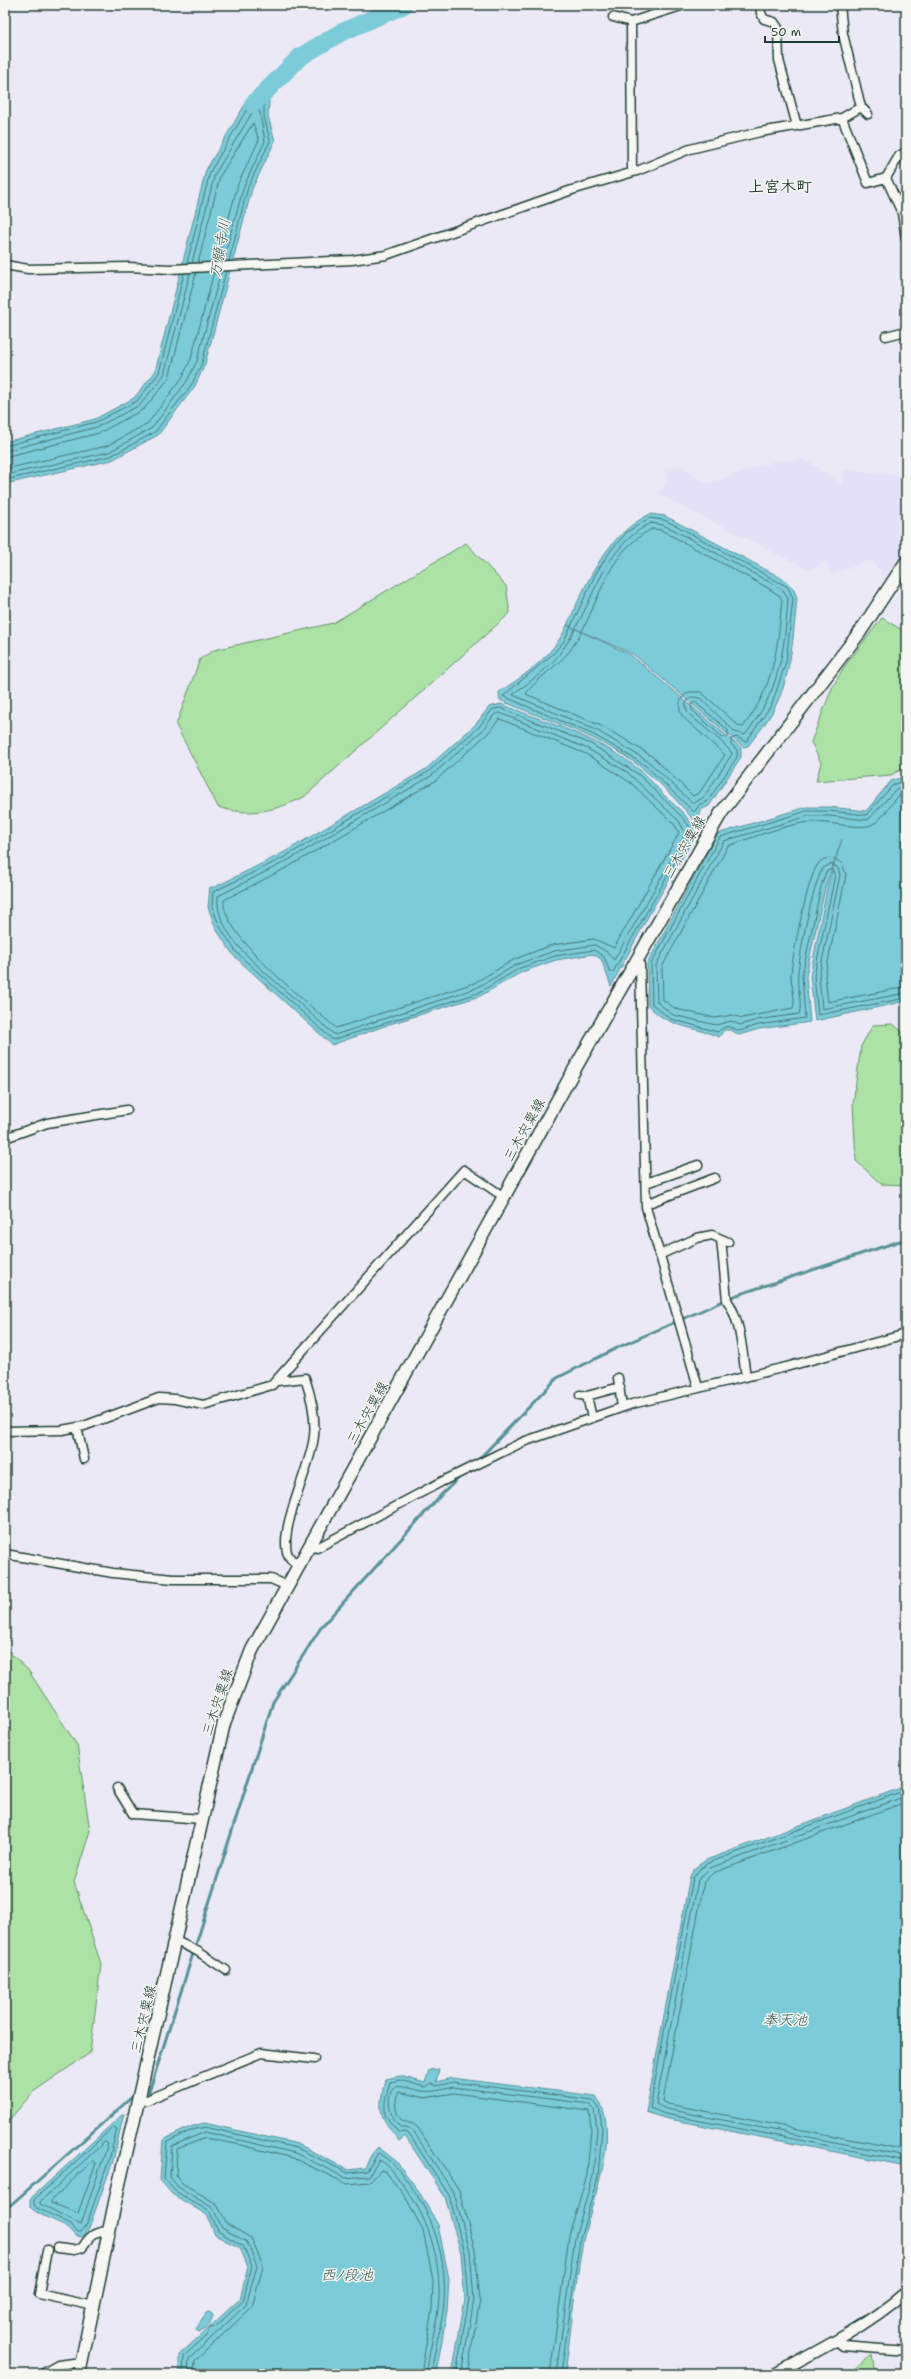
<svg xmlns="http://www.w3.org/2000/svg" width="911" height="2379" font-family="'Shantell Sans','Klee One',sans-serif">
<rect width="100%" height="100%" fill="#ebe9f5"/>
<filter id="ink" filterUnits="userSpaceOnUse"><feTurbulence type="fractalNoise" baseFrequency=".025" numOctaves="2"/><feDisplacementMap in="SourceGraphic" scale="8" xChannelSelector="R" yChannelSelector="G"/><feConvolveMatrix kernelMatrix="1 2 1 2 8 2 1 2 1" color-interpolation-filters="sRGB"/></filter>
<g filter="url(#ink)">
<path fill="#e4e0f7" d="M806,460L841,484L843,470L906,477V551L886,583L876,565L869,560L832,575L826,561L809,570L658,494L667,481L664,469L679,466L707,484L776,461Z"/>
<path fill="#ace2a5" stroke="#66906c" d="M466,543L506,586L510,613L304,797C275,811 250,817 218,807L176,725L200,659L214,650L333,623Z
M882,618L902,630L906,628V767L891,775L816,781L821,763L811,742L832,688L844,667Z
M893,1024L906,1035V1185L881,1184L856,1161L853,1104L861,1046L873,1025Z
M5,1648L28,1670L77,1745L90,1831L74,1882L101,1964L90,2053L33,2092L5,2125Z
M872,2355L875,2374H849Z"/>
<path fill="#7ccbd9" stroke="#579297" d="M264,82L270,87L268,116L275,141L252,189L205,364L195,386L158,435L112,460L5,484V442L95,419L134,398L155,372L206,170L250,96Z
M650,514L665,516L776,575C787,582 794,585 797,599C793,635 792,672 776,705C769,720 758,733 748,746L743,747L633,654L567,625L631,655L741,748V757L709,806L700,810L698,819H693C678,802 661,783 643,769C602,736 548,721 500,700L499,692C521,678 544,662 559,640C565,631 569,620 574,610C592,571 610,534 650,514Z
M501,704C548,723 601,738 641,771C649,778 656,787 664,795C677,808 691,817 696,834L651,911L611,986L601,959L593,954L556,960L522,972L480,996L390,1024L332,1045L234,956L216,929L208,907L210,887H215L281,854L426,769L476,724L489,707Z
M906,776V1001L815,1021L810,976L827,888L842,839L825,888L810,956L806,976L810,1022L759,1029L739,1035L731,1030H724L719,1037C693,1026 668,1028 648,1005L647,964L717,834L806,807H829L866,811L891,781Z
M906,1786V2166L664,2118L646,2112L690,1876L696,1867L706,1860Z
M439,2069L436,2082L452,2078L596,2096C623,2134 591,2200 583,2241C575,2285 571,2330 565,2374H452L465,2299L461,2253L445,2197L405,2136L399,2141C378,2113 378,2114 385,2079L400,2076L425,2083L429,2070Z
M124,2113L113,2161L89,2228L83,2237L75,2236C65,2220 43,2220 30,2207V2199Z
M204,2123L298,2144L348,2170L365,2168L371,2155L378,2147L396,2161L418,2190L438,2225L449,2279L447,2311L436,2374H179V2355L240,2299L248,2267L240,2248L215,2235L207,2215L172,2194L160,2180L163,2140L190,2127Z
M209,2312L213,2314C211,2324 207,2330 198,2332L195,2330L206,2313Z"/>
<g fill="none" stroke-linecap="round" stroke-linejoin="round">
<path stroke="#447676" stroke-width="1" d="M187,263L210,172L253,99L264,89V116L270,141L248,187L229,261
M192,263L215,174L258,103L265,141L244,186L223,261
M198,263L220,176L253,123L259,140L238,184L217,262
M5,446L96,422L137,401L159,373L184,273
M5,451L97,427L140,405L164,375L190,273
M5,457L99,433L144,409L169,378L196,273
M5,469L107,446L148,423L182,378L191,359L214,272
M5,475L109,452L152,428L187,381L197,361L221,271
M5,480L111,456L155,432L192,384L202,363L226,271
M650,518L664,520L677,526L773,579L788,587L793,599L786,662L772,704L746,742L736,737L731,739V744L737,750V757L707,802L700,804L694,812L646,766L615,747L594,735L503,696L554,653L564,641L596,573L612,549L627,532Z
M651,523L663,525L674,530L771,583L784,591L788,599C784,654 780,690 745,735L735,732L700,698L692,697C685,700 684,707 688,713C698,723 728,745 732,754L704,797L693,804L649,762L618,743L596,730L513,695C516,690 522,688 527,684C538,675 552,665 560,653C593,610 598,550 651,523Z
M652,529L661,530L672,536L768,588L780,596L782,599C778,648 774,687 743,727L739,726L701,692H689C679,698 677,707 683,717L725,755L700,792L693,796L653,757L621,737L599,725L526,694C536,678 559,666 571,649C600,609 602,554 652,529Z
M695,702L728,730V737H722L692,710L691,705Z
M500,708L591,744L638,774L683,818L689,826L691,834L613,972H610L604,957L594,950L555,956L520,968L478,993L333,1040L237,953L220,927L212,907L213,892L283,858L428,772L479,727L492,710Z
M500,713L588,749L627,772L679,821L686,834L614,960L607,952L595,945L554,951L518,964L476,988L335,1035C318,1021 303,1006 287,992C262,969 214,934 218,896L285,862L431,776L483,730L494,715Z
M500,719L586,754L599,762L631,783L675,825L679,833L614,948L594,939L552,945L515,959L474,983L336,1028C310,1005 220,934 224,900L288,867L435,781L487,734Z
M906,780L893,785L866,815L829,811H807L720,837L651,964L652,1004L671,1019L718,1032C726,1024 730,1026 739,1031L758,1025L805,1018L802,975L821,887L826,872L831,869L835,875L814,976L818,1015L906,998
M906,785L896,789L868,820L829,816H808L724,841L656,965L657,1002L673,1015L716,1025L731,1021L740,1025L757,1020L799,1014C803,1002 796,986 798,974C800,951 812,887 823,868L831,864L838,868L840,875L819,976L822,1009L906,993
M906,791C891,798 886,819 871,825C860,830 826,821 810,822C787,824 751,838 728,846L662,967L663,1000L676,1009L715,1018L732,1015L742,1018L793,1008C796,998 791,986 791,975C792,957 808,876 818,864C824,856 835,857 842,864L846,875L825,976L828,1002L906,987
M906,1790L708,1863L699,1870L693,1878L650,2108L665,2114L906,2161
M906,1796L710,1868L698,1880L656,2104L666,2109L906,2156
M906,1802L713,1873L704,1882L663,2101L668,2104L906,2150
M114,2127L117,2129L109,2160L86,2226L81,2232H77L71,2224L37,2208L34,2205V2200Z
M105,2142L108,2144L81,2224L40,2204V2202Z
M93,2161L96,2163L78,2213L51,2203V2201Z
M183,2374L184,2356L207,2335L209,2328L215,2327L243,2301L252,2266L243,2246L218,2231L210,2212L175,2191L164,2178L167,2142L192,2130L205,2127L297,2148L348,2173L367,2171L378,2153C392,2159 401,2173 410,2185C436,2220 449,2268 443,2311C440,2332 433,2353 432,2374
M188,2374L189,2359L246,2305L257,2266L247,2242L222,2228L213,2208L178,2187L170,2177L172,2146L205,2132L295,2153L346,2178L369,2176L379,2160C391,2165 398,2179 406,2189C431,2222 443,2269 438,2310C435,2332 428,2353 427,2374
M194,2374L195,2361L252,2307L263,2266L251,2238L227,2224L217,2204L182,2183L176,2175L177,2149L205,2138L236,2144L293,2158L347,2184L370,2182L381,2170L386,2172L406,2198L423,2230L433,2280L432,2309L421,2374
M456,2374L469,2299L465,2252L449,2195L409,2134L405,2132L399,2133L385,2115V2101L390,2082L400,2080L425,2087L431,2083L437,2086L453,2082L593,2100L599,2108L602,2128L598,2177L580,2239L561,2374
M461,2374L474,2300L470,2251L454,2193L413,2131L407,2127H400C391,2116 384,2100 394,2087C404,2085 412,2090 422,2091C431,2093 444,2089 453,2087L590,2104L594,2110L597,2129L593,2176L575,2238L556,2374
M467,2374L480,2300L475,2250L459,2190L418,2128C413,2122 409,2124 403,2121C394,2116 394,2099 399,2092L425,2098L454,2093L589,2111L591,2129L587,2175L569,2236L550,2374"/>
<path stroke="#579297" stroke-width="3" d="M478,1460L557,1378L621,1346L737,1295L906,1239
M149,2092L273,1702L322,1626L442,1494L462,1475
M5,2210L132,2097"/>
<path stroke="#7ccbd9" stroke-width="18" d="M253,104L300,57L340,33L404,5"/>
<g stroke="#1f3d34" stroke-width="11">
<path id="minor" d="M760,5L761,13L764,19L774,22L778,28L779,60L797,126
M840,5L843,34L861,107L868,114
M613,17L631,22L684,5
M631,22L632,172
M842,118L868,183L886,178L902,213L906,239
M886,178L899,156L906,152
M5,265L28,269L128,267L170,269L352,260L386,255L572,190L637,171L690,149L760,132L842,118L861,107
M886,336L906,331
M638,958L640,965L646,1207L698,1387
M5,1138L47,1123L127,1110
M646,1183L698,1165
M646,1204L715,1178
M721,1239L727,1300C741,1320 742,1352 746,1376
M659,1255L697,1238L712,1235L728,1242
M618,1378L622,1407
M277,1381L305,1378C311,1396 316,1417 314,1436C311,1467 280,1525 287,1552C289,1559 294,1562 299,1566
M580,1395L587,1396L620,1387
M587,1396L592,1418
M77,1427L84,1459
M5,1431L62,1430L84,1426L159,1398L175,1399L203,1405L272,1385L464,1170L504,1197
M310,1546L317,1548L441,1482L523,1442L632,1404L786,1367L906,1334
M5,1554L113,1573L173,1579H271L287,1586
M117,1788L133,1814L202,1819
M174,1940L197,1951L226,1970
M139,2099L147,2100L261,2053L314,2059
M57,2248L74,2250L82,2248C90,2235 94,2232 109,2231
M47,2250L39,2294L94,2306
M837,2341L843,2346L906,2351
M42,2374L58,2365L81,2362"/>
</g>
<g stroke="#1f3d34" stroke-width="13">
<path id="tertiary" d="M774,2374C820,2350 867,2326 906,2292"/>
</g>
<g stroke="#1f3d34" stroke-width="15">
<path id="primary" d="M79,2374L117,2193L224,1723L252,1650L577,1065L721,813L860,632L906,562"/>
</g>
<use href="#minor" stroke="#f6f6f2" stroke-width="8"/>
<use href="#tertiary" stroke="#f6f6f2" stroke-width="10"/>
<use href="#primary" stroke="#f6f6f2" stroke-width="12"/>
</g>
</g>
<g text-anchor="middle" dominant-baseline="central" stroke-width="3" stroke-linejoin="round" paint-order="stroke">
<g font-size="14" fill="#1f3d34" stroke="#f6f6f2">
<text transform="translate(684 847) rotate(-60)">三木宍粟線</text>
<text transform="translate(524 1130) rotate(-61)">三木宍粟線</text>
<text transform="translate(367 1413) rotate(-61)">三木宍粟線</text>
<text transform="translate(217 1702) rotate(-72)">三木宍粟線</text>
<text transform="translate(143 2019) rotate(-77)">三木宍粟線</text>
</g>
<g font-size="15" font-style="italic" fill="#325955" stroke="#f6f6f2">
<text transform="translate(220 248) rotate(-80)">万願寺川</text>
<text x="785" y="2020">奉天池</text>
<text x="347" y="2275">西ﾉ段池</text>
</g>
<g font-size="16" font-weight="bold" fill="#1f3d34" stroke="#f6f6f2">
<text x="780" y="186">上宮木町</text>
</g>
</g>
<rect width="911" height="2379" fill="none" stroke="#f6f6f2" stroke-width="20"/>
<rect x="10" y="10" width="891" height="2359" fill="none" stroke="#1f3d34" stroke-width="1.5" filter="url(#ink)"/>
<path d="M765 36v6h74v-6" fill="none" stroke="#1f3d34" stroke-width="2"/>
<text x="771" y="36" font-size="12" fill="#1f3d34" stroke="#f6f6f2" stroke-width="3" paint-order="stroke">50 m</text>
</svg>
